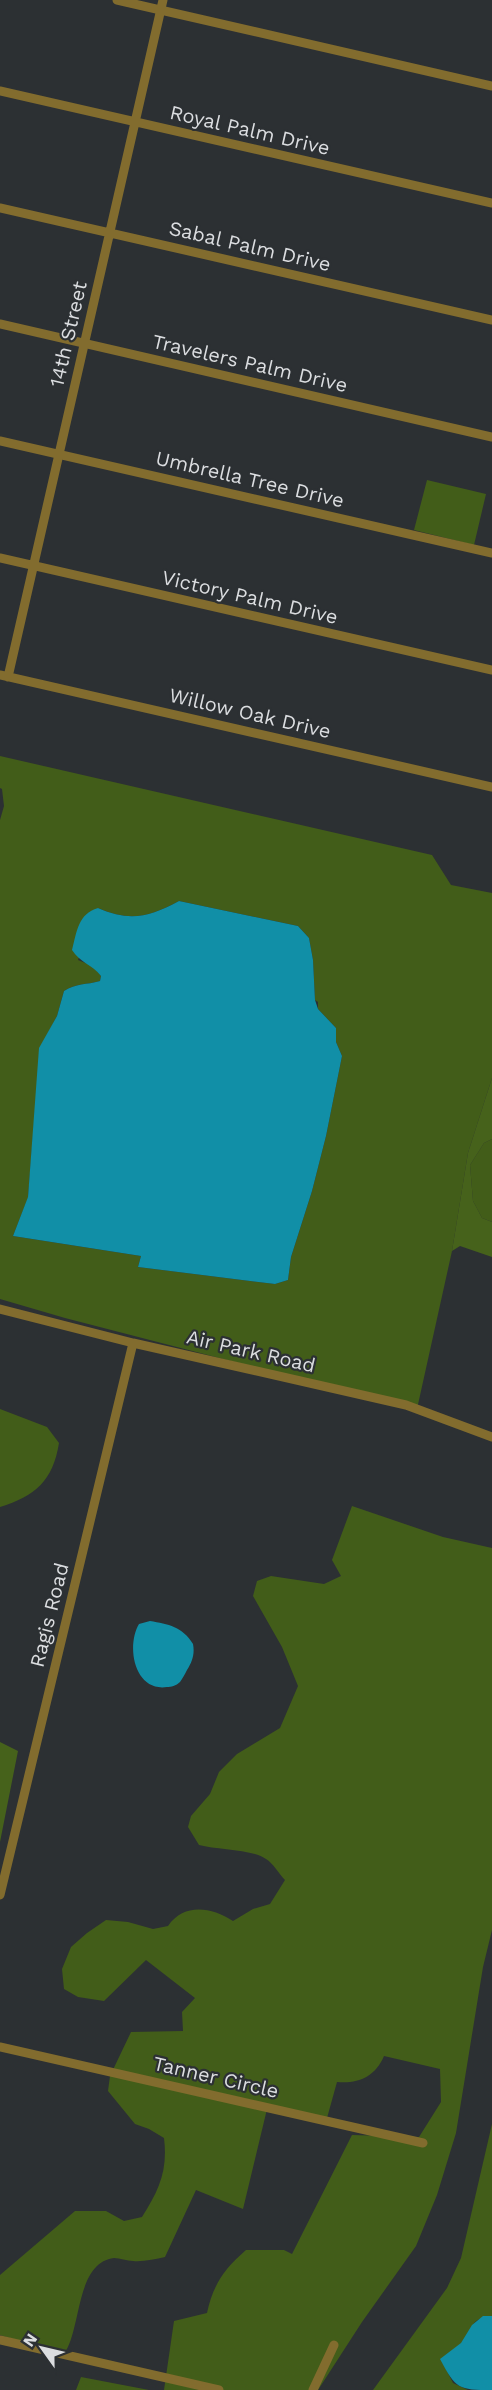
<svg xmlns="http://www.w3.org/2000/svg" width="492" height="2390" font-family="'Work Sans',sans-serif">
<rect width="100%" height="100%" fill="#2c3033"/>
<path fill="#425d19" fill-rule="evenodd" d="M427,480L486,494L474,545L414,530Z
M0,756L432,855L451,885L492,893V1078L468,1153L452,1251L417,1409L65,1318L0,1299V820L4,806L2,789L0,788ZM179,901L298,926L309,938L313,960L315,1000L318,1002V1009L336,1028V1042L342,1056L326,1136L312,1191L291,1257L288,1280L275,1284L138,1267L141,1256L13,1236L28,1198L40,1048L57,1016L64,991C76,983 86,985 100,981L101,976L93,966L78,960L98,908C130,922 149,917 179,901Z
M492,1139V1222L482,1218L473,1201L470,1165L484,1143Z
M0,1409L47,1427L59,1443C53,1481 35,1496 0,1507Z
M352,1506L443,1537L492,1548V1930L483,1967L456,2133L437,2195L416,2246L362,2322L318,2390H164L174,2321L207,2313C213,2285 224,2269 246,2250H284L292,2254L352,2135L419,2137L441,2102L440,2069L384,2056C375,2077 358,2084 337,2082L327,2118L268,2105L243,2209L196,2190L165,2257C155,2259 143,2262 133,2261C127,2261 120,2258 114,2258C75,2263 82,2329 64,2354L0,2335V2275L75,2211H106L124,2221L142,2217C159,2190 168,2171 164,2138L149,2129L135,2124L108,2091L110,2076L131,2032L183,2031L182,2012L195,1998L146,1960L104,2001L78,1997L64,1989L62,1969L71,1947L87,1933L106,1920L128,1922L153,1929L168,1926C184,1903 211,1907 233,1921L253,1909L270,1904L285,1880C279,1874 273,1863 266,1859C252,1849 217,1850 199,1845L188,1827L191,1816L210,1794L219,1772L237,1754L280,1728L298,1686L282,1647L253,1596L257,1581L271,1576L324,1584L341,1576L332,1560Z
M492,2124V2316C470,2317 472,2331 461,2344C455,2350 447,2355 441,2359L453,2383L468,2390H373L447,2288L461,2258Z
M81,2377L149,2390H76Z"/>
<path fill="#46621b" d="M492,1078V1139L484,1143L470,1165L473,1201L482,1218L492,1222V1257L460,1246L452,1251L468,1153Z
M0,1742L18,1751L0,1842Z"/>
<path fill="#118fa7" d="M179,901L298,926L309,938L313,960L315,1000L318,1009L336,1028V1042L342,1056L326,1136L312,1191L291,1257L288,1280L275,1284L138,1267L141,1256L13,1236L28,1197L39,1048L57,1016L64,991C76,983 86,985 100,981L101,976C92,964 80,963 72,950C77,931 78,914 98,908C130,922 149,917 179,901Z
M150,1621C168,1624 183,1627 193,1644C195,1654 192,1662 187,1670C185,1674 182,1679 180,1682C176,1686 171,1687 167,1687C134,1692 126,1646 139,1624Z
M483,2316H492V2390C458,2390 456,2389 440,2359L461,2343L472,2325Z"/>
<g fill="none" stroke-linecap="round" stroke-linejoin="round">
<path stroke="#826c2e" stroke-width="9" d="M117,0L492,86
M0,91L492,203
M0,208L492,320
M0,324L492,437
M0,441L492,553
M0,558L492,670
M0,675L492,787
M8,677L163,0
M0,1309L133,1343L406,1405L492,1437
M0,1895L133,1343
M0,2047L423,2143
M0,2340L219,2390
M313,2390L334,2345"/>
</g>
<g text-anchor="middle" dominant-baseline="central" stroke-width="4.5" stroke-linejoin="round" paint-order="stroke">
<g font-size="20" fill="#dbdde0" stroke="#2c3033">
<text transform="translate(250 130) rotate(13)">Royal Palm Drive</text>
<text transform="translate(250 246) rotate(13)">Sabal Palm Drive</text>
<text transform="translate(68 334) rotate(-77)">14th Street</text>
<text transform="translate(250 363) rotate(13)">Travelers Palm Drive</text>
<text transform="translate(250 479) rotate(13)">Umbrella Tree Drive</text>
<text transform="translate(250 597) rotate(13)">Victory Palm Drive</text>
<text transform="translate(250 713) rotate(13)">Willow Oak Drive</text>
<text transform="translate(251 1351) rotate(13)">Air Park Road</text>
<text transform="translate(49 1615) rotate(-76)">Ragis Road</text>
<text transform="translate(216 2077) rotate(13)">Tanner Circle</text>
</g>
</g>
<g transform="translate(42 2348) rotate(304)" stroke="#2c3033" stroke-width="4.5" paint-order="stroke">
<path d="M0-4.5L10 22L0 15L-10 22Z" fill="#dbdde0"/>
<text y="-9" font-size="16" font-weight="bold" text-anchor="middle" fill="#dbdde0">N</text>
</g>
</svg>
